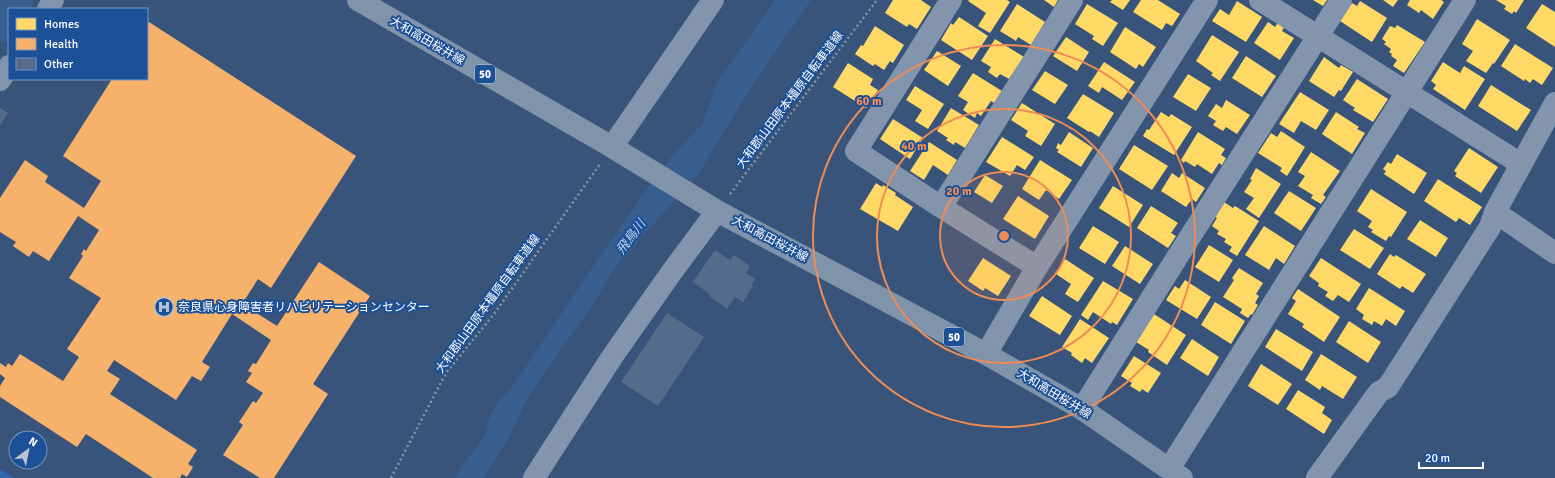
<svg xmlns="http://www.w3.org/2000/svg" width="1555" height="478" font-family="Signika,'Noto Sans JP',sans-serif">
<rect width="100%" height="100%" fill="#38547b"/>
<path fill="#3167ac" d="M0,469L15,478H0Z"/>
<path fill="#385d8f" d="M775,0H811L749,91L699,173L617,265L589,310L557,355L526,401L509,438L484,478H456L460,469L484,437L489,419L498,402L513,386L600,256L642,196L672,156L702,124L717,83Z"/>
<path fill="#ffd966" d="M893,0H921L931,7L917,29L909,24L907,27L885,13Z
M969,0H1007L1010,2L990,33L978,26L986,13L968,1Z
M1044,0H1058L1054,7Z
M1112,0H1130L1123,10L1110,2Z
M1141,0H1158L1180,14L1172,26L1166,23L1162,30L1133,12Z
M1313,0H1327L1323,6Z
M1383,0H1398L1393,7Z
M1410,0H1441L1444,2L1433,19L1421,10L1419,13L1407,5Z
M1496,0H1524L1516,13L1514,11L1512,14L1504,9L1506,6Z
M1237,1L1262,17L1246,42L1212,21L1220,9L1229,15Z
M1360,1L1387,18L1372,42L1340,21L1352,3L1357,6Z
M1017,4L1045,22L1031,45L1018,37L1016,41L1000,31Z
M1087,4L1118,23L1103,46L1092,39L1094,36L1075,24Z
M1542,4L1555,12V47L1526,28Z
M959,17L988,36L972,60L941,40L951,23L953,25Z
M1477,19L1510,40L1494,64L1493,63L1486,73L1466,61L1473,51L1462,44Z
M1268,22L1275,27L1278,23L1284,27L1282,31L1294,38L1280,60L1254,43Z
M1397,25L1425,42L1404,73L1393,66L1397,60L1391,56L1392,54L1389,52L1391,49L1384,44L1386,42L1382,39L1390,26L1395,28Z
M875,26L904,45L893,63L890,61L884,70L875,64L873,66L855,54L861,45L863,46Z
M1125,27L1156,47L1143,67L1139,64L1136,69L1110,52Z
M1212,35L1239,52L1220,81L1211,75L1213,73L1196,61Z
M1066,37L1089,52L1077,71L1053,56Z
M995,39L1024,57L1009,79L1000,74L997,78L988,72L991,67L981,61Z
M1515,44L1553,68L1542,85L1533,79L1530,83L1525,79L1524,81L1501,66Z
M937,51L961,66L948,86L924,70Z
M1246,56L1276,76L1262,97L1232,78Z
M1324,57L1339,68L1341,65L1353,72L1341,91L1339,90L1334,97L1309,81Z
M1104,62L1135,82L1122,100L1102,87L1099,93L1088,86Z
M1443,62L1460,73L1464,66L1485,79L1465,110L1433,89L1436,85L1431,81Z
M848,63L873,79L870,85L878,90L866,108L833,87Z
M1045,71L1068,85L1055,104L1032,90Z
M973,73L1002,91L994,103L991,101L981,116L977,113L975,118L963,110L968,102L958,96Z
M1188,74L1211,88L1196,111L1173,97Z
M1357,79L1388,99L1373,122L1353,110L1355,108L1343,100Z
M1491,85L1531,110L1517,131L1478,106Z
M915,86L944,104L928,129L915,121L922,110L906,100Z
M1300,92L1329,110L1316,130L1301,121L1294,133L1279,124Z
M1083,94L1114,113L1099,137L1090,131L1089,132L1067,118Z
M1226,100L1250,115L1237,134L1226,127L1223,131L1213,125L1216,121L1208,116L1216,104L1222,108Z
M1022,103L1055,124L1041,146L1025,136L1028,131L1011,120Z
M951,108L979,125L965,148L955,142L954,145L946,140L948,138L937,131Z
M1161,112L1169,117L1171,114L1192,127L1174,155L1143,136L1147,129L1149,130Z
M1336,112L1359,127L1357,129L1365,133L1352,154L1322,134Z
M893,119L923,138L910,159L880,139Z
M1281,131L1305,147L1287,176L1280,171L1282,168L1258,153L1271,133L1277,137Z
M1069,132L1093,148L1081,167L1057,152L1059,150L1056,148L1058,143L1061,145Z
M1198,132L1225,149L1221,155L1226,158L1222,165L1219,163L1212,174L1197,164L1195,167L1185,161L1184,163L1181,160Z
M1002,137L1034,157L1025,170L1017,165L1010,176L986,162Z
M929,142L957,160L948,175L933,165L924,180L910,171Z
M1134,145L1168,166L1152,190L1119,169Z
M1469,148L1498,167L1481,193L1455,176L1457,173L1454,171Z
M1311,152L1340,171L1323,195L1326,197L1321,204L1311,198L1313,195L1298,186L1305,176L1298,172Z
M1397,154L1427,173L1414,194L1384,174L1386,171L1383,169L1388,162L1391,164Z
M1040,160L1072,180L1059,199L1046,190L1039,200L1022,189Z
M1256,168L1281,184L1259,218L1246,209L1254,198L1244,192L1252,180L1250,179Z
M1172,173L1179,178L1182,173L1205,188L1196,202L1192,199L1186,207L1161,191Z
M985,175L1003,186L992,203L974,192Z
M1438,179L1482,207L1470,225L1459,218L1456,222L1424,201Z
M876,183L882,187L883,185L896,193L895,195L913,207L898,231L860,209Z
M1113,186L1143,205L1129,227L1099,208Z
M1371,189L1407,212L1391,237L1389,236L1386,241L1371,232L1373,230L1368,227L1372,221L1357,211Z
M1289,191L1316,208L1301,231L1274,213Z
M1018,196L1049,216L1035,239L1003,219Z
M1224,202L1233,208L1235,206L1259,221L1237,256L1229,251L1232,247L1224,242L1226,239L1217,234L1219,231L1212,226L1217,218L1215,217Z
M1151,206L1178,223L1171,233L1176,236L1168,248L1137,228Z
M1420,220L1448,238L1436,257L1407,239Z
M1093,226L1119,242L1105,264L1079,248Z
M1264,226L1295,246L1284,264L1276,258L1269,270L1245,255Z
M1354,229L1384,248L1370,269L1340,250Z
M1209,245L1233,260L1219,282L1195,267Z
M1125,246L1153,264L1140,284L1112,266Z
M1390,254L1394,257L1396,255L1426,274L1413,293L1402,286L1400,289L1377,274Z
M983,258L1011,276L998,296L985,288L983,291L968,281Z
M1321,258L1361,284L1349,302L1338,295L1333,301L1325,296L1328,292L1318,286L1319,283L1309,276Z
M1065,259L1094,278L1078,302L1065,294L1071,284L1056,274Z
M1239,268L1263,283L1256,294L1259,296L1255,303L1258,305L1252,315L1251,314L1248,318L1240,313L1242,309L1223,297L1234,280L1232,278Z
M1185,280L1211,297L1197,319L1166,300L1175,286L1179,289Z
M1103,281L1133,299L1117,325L1112,322L1111,324L1093,312L1088,320L1081,315Z
M1369,288L1405,311L1396,326L1386,319L1382,326L1374,321L1372,325L1362,319L1364,315L1356,309Z
M1298,289L1340,317L1324,342L1302,327L1304,324L1288,314L1296,301L1292,298Z
M1042,296L1072,316L1060,335L1029,316Z
M1215,302L1245,321L1231,344L1201,325Z
M1154,314L1186,335L1167,365L1148,352L1149,350L1136,342Z
M1080,319L1109,338L1092,363L1085,358L1082,363L1071,355L1072,353L1062,347Z
M1349,321L1381,342L1368,363L1336,342Z
M1276,329L1313,352L1302,371L1265,347Z
M1192,339L1219,357L1208,376L1180,358Z
M1321,354L1357,377L1343,399L1322,386L1320,390L1305,380Z
M1134,356L1161,373L1148,393L1142,389L1140,392L1130,386L1132,383L1121,376Z
M1261,364L1292,384L1278,405L1248,386Z
M1298,390L1325,407L1322,413L1332,420L1324,434L1286,409Z"/>
<path fill="#f6b26b" d="M149,22L356,156L271,288L258,279L242,304L277,326L319,262L370,296L313,384L328,394L274,478H260L223,455L243,425L239,422L253,401L256,403L263,393L246,382L252,373L248,371L253,363L256,364L271,340L232,314L202,362L210,367L201,381L192,376L176,400L114,360L107,371L120,379L110,394L197,450L188,464L193,467L187,477L182,474L180,478H153L86,434L77,447L0,397V386L5,378L0,374V363L6,367L8,363L12,366L20,354L63,381L79,357L67,349L101,298L69,278L83,256L81,254L84,249L86,251L99,230L78,216L49,261L33,251L29,257L13,246L16,242L0,232V198L25,160L48,176L45,182L84,208L101,181L63,156L112,79H147V26Z"/>
<g fill="none" stroke-linecap="round" stroke-linejoin="round">
<path stroke="#385d8f" stroke-width="38" d="M0,24L14,0"/>
</g>
<path fill="#556b8a" d="M0,108L8,113L0,125Z
M715,250L730,260L734,255L750,266L746,273L755,279L751,285L753,286L743,302L735,297L727,309L709,296L710,294L693,282Z
M667,313L704,337L658,406L621,382Z"/>
<g fill="none" stroke-linecap="round" stroke-linejoin="round">
<path stroke="#8295ad" stroke-width="2.5" stroke-dasharray="2 3" stroke-linecap="butt" d="M730,194L877,0
M391,478L446,373L494,314L600,164"/>
<path stroke="#8295ad" stroke-width="22" d="M951,0L856,151L941,207L1037,267
M1260,0L1521,164
M48,9L53,0
M0,80L9,66
M612,147L713,0
M941,207L1072,0
M1495,212L1555,253
M986,354L1037,267L1207,0
M1082,409L1188,240L1341,0
M1169,469L1465,0
M534,478L612,357L671,273L717,211
M1317,478L1379,392L1388,387L1490,227L1495,212L1555,103"/>
<path stroke="#7f93ab" stroke-width="22" d="M358,0L612,147L717,211L986,354L1082,409L1182,478"/>
</g>
<circle cx="1004" cy="236" r="64" fill="#ef8b55" fill-opacity=".12"/>
<g fill="none" stroke="#ef8b55" stroke-width="2">
<circle cx="1004" cy="236" r="64"/>
<circle cx="1004" cy="236" r="127"/>
<circle cx="1004" cy="236" r="191"/>
</g>
<defs>
<g id="hospital-ring" transform="scale(1)"><circle r="9.5" fill="#1c5097" stroke="#b9c3d1" stroke-width="1.5"/><path d="M-5-5h3v3.5h4V-5h3V5h-3V1.5h-4V5h-3Z" fill="#b9c3d1"/></g>
</defs>
<g fill-rule="evenodd">
<use href="#hospital-ring" x="164" y="307"/>
</g>
<g text-anchor="middle" dominant-baseline="central" stroke-width="4" stroke-linejoin="round" paint-order="stroke">
<g fill="#1c5097" stroke="#bbcae0" stroke-width="1">
<rect x="475" y="65" width="20" height="18" rx="3"/>
<rect x="944" y="328" width="20" height="18" rx="3"/>
</g>
<g font-size="11" font-weight="bold" fill="#fff">
<text x="485" y="74">50</text>
<text x="954" y="337">50</text>
</g>
<g font-size="12" fill="#fff" stroke="#1c5097">
<text transform="translate(427 41) rotate(30)">大和高田桜井線</text>
<text transform="translate(790 100) rotate(-53)">大和郡山田原本橿原自転車道線</text>
<text transform="translate(770 239) rotate(28)">大和高田桜井線</text>
<text transform="translate(488 304) rotate(-54)">大和郡山田原本橿原自転車道線</text>
<text transform="translate(1054 394) rotate(31)">大和高田桜井線</text>
</g>
<g font-size="12" fill="#fff" stroke="#1c5097" text-anchor="start">
<text x="178" y="307">奈良県心身障害者リハビリテーションセンター</text>
</g>
<g font-size="13" font-style="italic" fill="#bdd6f6" stroke="#1c5097">
<text transform="translate(631 237) rotate(-53)">飛鳥川</text>
</g>
</g>
<circle cx="1004" cy="236" r="6" fill="#ef8b55" stroke="#1c5097" stroke-width="2"/>
<g font-size="12" text-anchor="middle" font-weight="bold" fill="#ef8b55" stroke="#1c5097" stroke-width="4" stroke-linejoin="round" paint-order="stroke">
<text x="869" y="105">60 m</text>
<text x="914" y="150">40 m</text>
<text x="959" y="195">20 m</text>
</g>
<rect x="8" y="8" width="140" height="72" fill="#1c5097" stroke="#7796c1"/>
<rect x="16" y="18" width="20" height="12" fill="#ffd966" stroke="#7796c1"/>
<text x="44" y="28" font-size="12" fill="#ffffff">Homes</text>
<rect x="16" y="38" width="20" height="12" fill="#f6b26b" stroke="#7796c1"/>
<text x="44" y="48" font-size="12" fill="#ffffff">Health</text>
<rect x="16" y="58" width="20" height="12" fill="#556b8a" stroke="#7796c1"/>
<text x="44" y="68" font-size="12" fill="#ffffff">Other</text>
<g transform="translate(28 450) rotate(32)"><circle r="19" fill="#1c5097" stroke="#7796c1"/>
<path d="M0-3L7 15L0 10L-7 15Z" fill="#b9c3d1"/>
<text y="-6" font-size="11" font-weight="bold" text-anchor="middle" fill="#ffffff">N</text>
</g>
<path d="M1419 462v6h64v-6" fill="none" stroke="#ffffff" stroke-width="2"/>
<text x="1425" y="462" font-size="12" fill="#ffffff" stroke="#1c5097" stroke-width="3" paint-order="stroke">20 m</text>
</svg>
